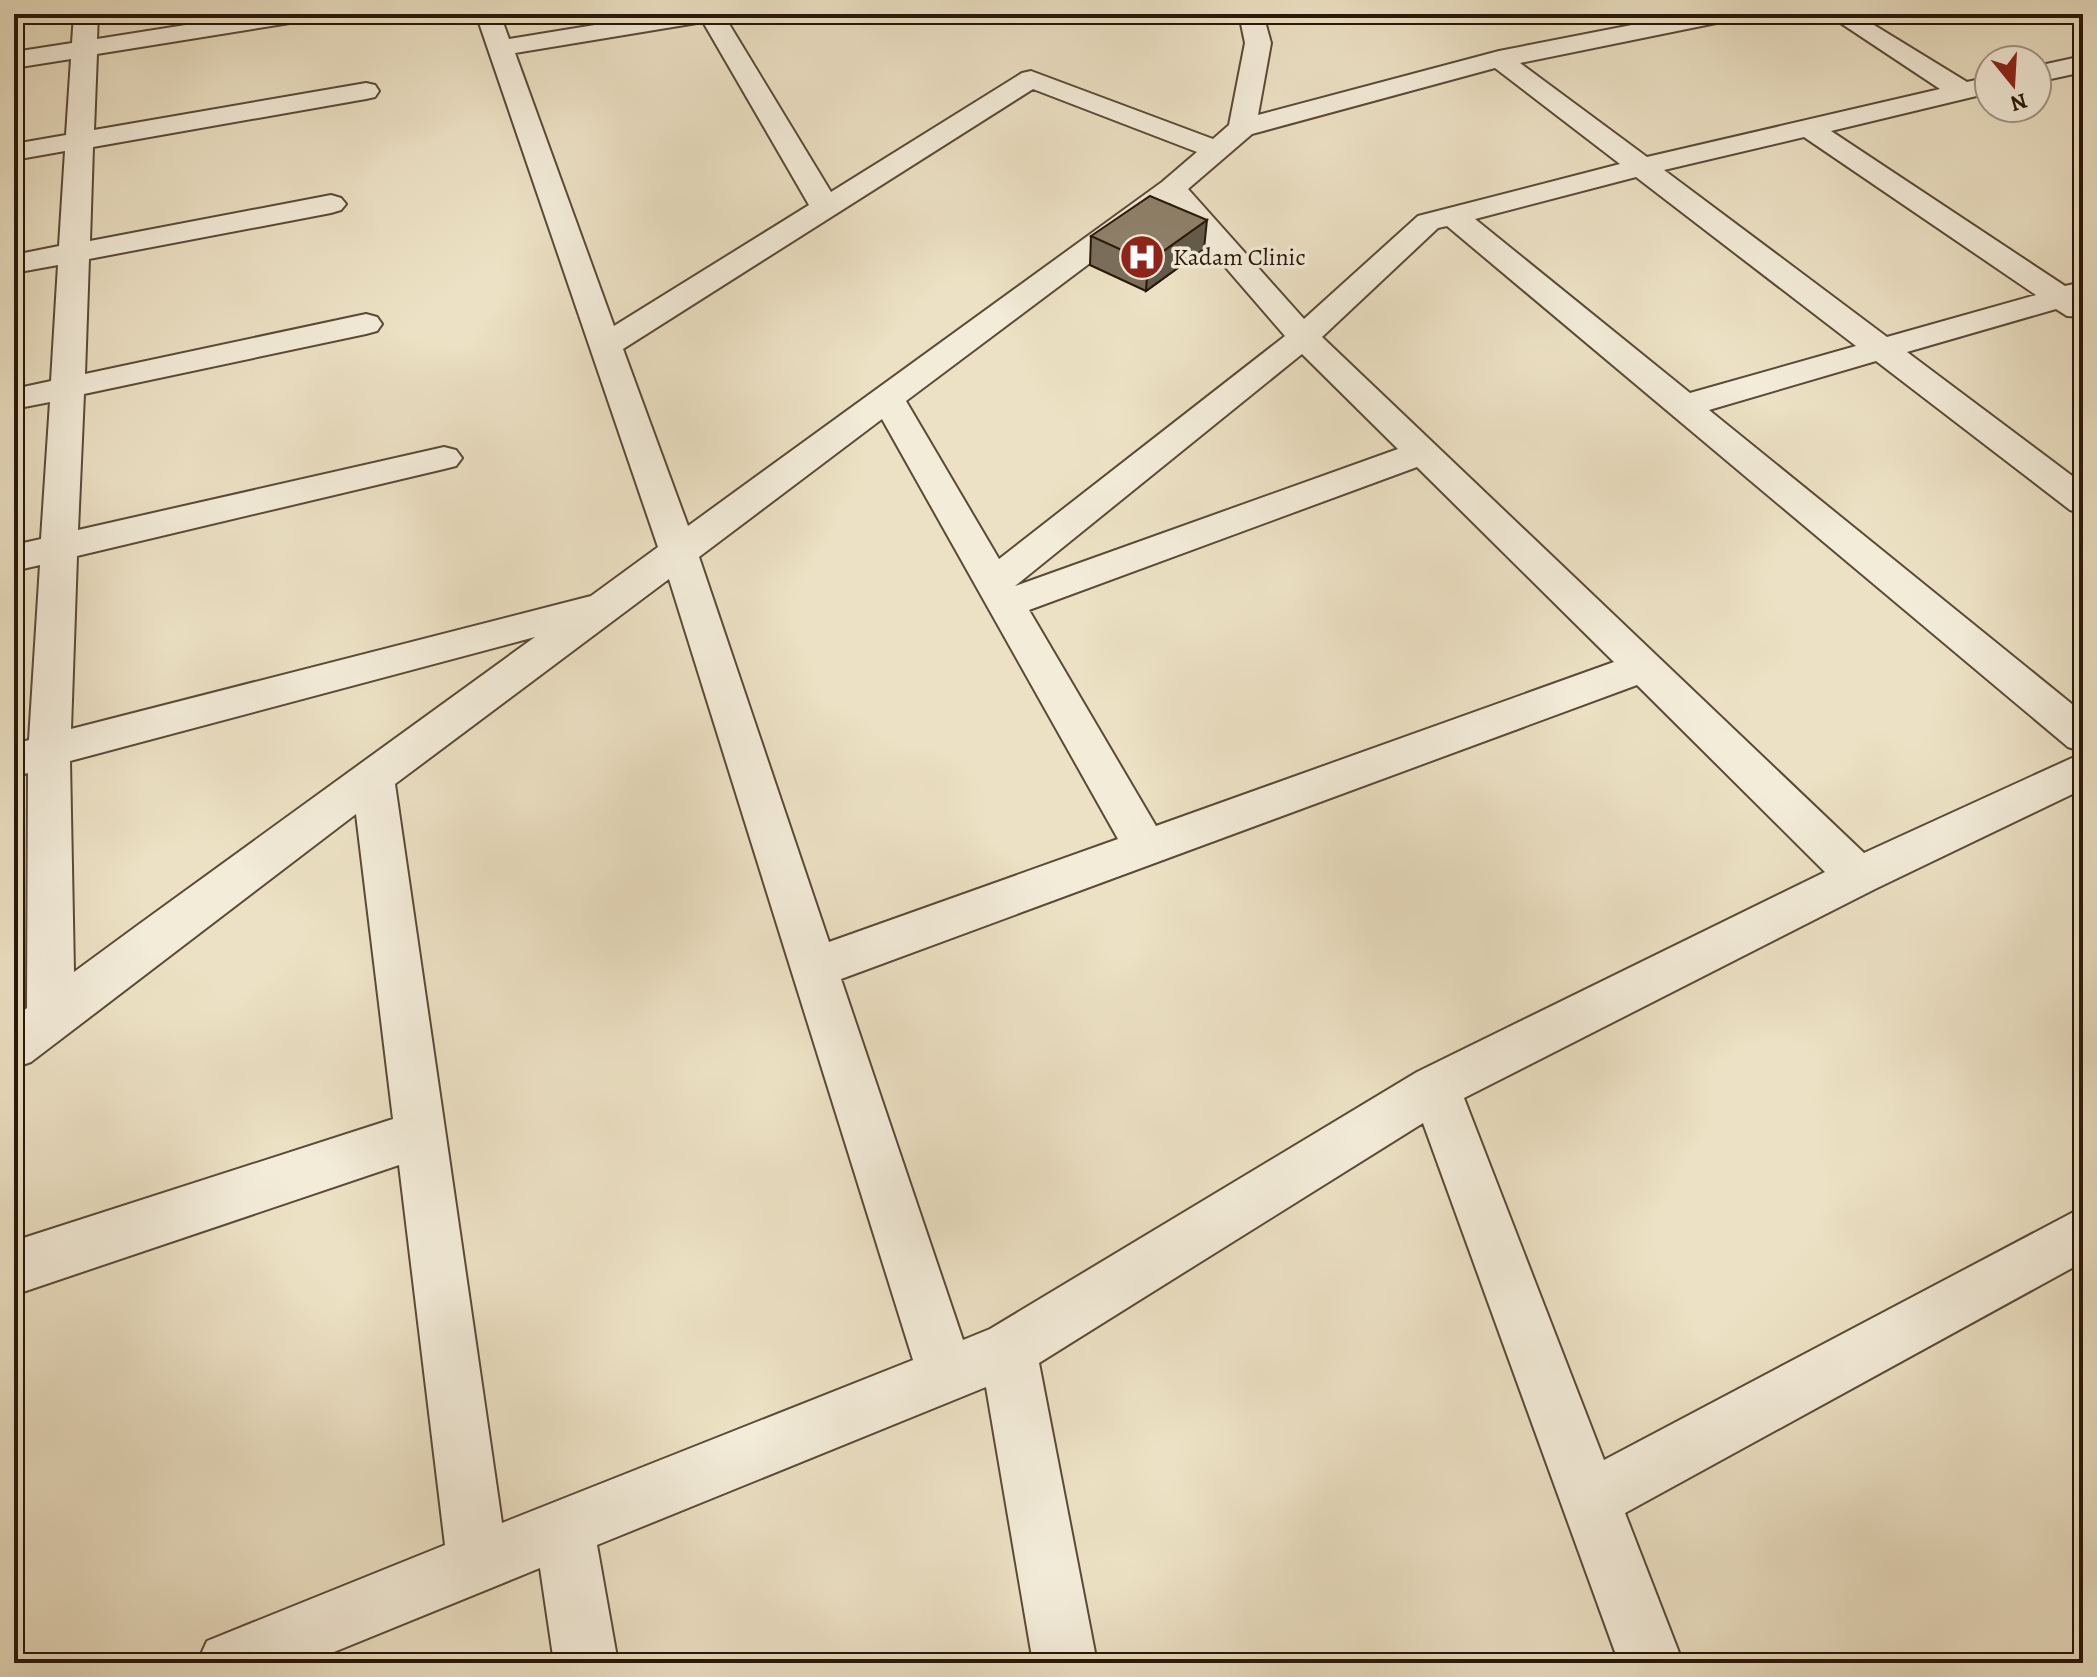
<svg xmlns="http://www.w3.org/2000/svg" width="2097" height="1677" font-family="Alegreya,serif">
<rect width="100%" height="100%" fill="#ece1c4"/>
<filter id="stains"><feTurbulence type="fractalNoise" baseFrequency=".0025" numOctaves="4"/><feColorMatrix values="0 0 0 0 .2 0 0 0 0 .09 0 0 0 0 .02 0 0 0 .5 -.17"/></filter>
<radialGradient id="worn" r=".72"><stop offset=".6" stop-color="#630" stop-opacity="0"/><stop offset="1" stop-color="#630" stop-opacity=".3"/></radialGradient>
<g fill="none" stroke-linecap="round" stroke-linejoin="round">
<g stroke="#5a4a37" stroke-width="4">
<path id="minor" d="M74,14H98L97,39L255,14H314L311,19L302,21L97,54L94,130L366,83L375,85L379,91L375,97L366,99L93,147L90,241L331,195L341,198L346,204L341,210L331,213L89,259L85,374L366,314L377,317L382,324L377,331L366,334L84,394L78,530L444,447L456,450L462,458L456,466L444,469L77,556L71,729L591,596L658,547L476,14H500L509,39L662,14H723L831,192L1022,73L1031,71L1213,139L1229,125L1245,43L1239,14H1263L1271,43L1258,115L1499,51L1688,14H1738L1735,19L1726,21L1520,63L1647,157L1940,89L1827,14H1856L1967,82L1989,77V93L1831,131L2065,286L2083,282V317L2067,316L2056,309L1907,352L2083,484V514L2070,510L1876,361L1709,410L2083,713V752L2068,747L1447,226L1438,228L1322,337L1864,853L2083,753V789L1875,889L1464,1098L1604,1460L2083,1207V1262L1625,1513L1683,1663H1619L1423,1123L1039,1363L1097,1663H1033L986,1387L597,1545L618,1663H554L540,1568L307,1663H197L207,1641L445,1545L399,1165L14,1295V1241L393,1119L356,814L31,1062L14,1068V1018L27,1008L28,773L14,776V744L29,740L40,565L14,571V545L41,539L50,402L14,409V389L51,381L58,265L14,273V255L59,246L65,151L14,160V144L66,135L71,59L14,68V52L72,43ZM703,22L809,205L614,326L515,53ZM1495,68L1620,164L1418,216L1304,319L1188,189L1252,134ZM1033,89L1197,152L1162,182L688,526L623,349ZM1804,137L2036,295L1887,337L1664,170ZM1636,177L1856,346L1690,393L1475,219ZM1170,203L1285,336L999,559L906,401ZM1302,354L1398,449L1015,586ZM882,419L1118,839L829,942L699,557ZM1417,467L1614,662L1156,826L1029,610ZM669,579L913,1360L502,1523L395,784ZM535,637L138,925L74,972L70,761ZM1637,685L1825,872L1417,1072L990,1329L963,1340L841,979Z
M2083,56V72L2037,82V66Z"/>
</g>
<use href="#minor" fill="#f3ecd9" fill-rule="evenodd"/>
</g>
<path fill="#7a6e5b" stroke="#291708" stroke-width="2" d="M1091,236L1204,249L1146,291L1090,265Z"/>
<path fill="#635a4a" stroke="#291708" stroke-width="2" d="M1207,220L1204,249L1146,291L1148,262Z"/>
<path fill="#8e806a" stroke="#291708" stroke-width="2" d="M1150,196L1207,220L1148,262L1091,236Z"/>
<defs>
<g id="hospital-disc" transform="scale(2.3)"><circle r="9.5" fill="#8f2418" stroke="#f3ecd9"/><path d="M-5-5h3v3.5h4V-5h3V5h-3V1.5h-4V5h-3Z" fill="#fff"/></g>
</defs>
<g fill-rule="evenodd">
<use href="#hospital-disc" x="1142" y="257"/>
</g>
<g text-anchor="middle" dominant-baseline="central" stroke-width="7" stroke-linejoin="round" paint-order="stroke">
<g font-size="24" fill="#291708" stroke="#f3ecd9" text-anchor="start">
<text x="1173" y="257">Kadam Clinic</text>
</g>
</g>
<rect width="2097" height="1677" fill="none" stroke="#ece1c4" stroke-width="48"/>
<rect x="16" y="16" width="2065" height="1645" fill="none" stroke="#291708" stroke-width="4"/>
<rect x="24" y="24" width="2049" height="1629" fill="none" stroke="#291708" stroke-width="2"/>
<g transform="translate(2013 84) rotate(162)"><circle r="38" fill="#f3ecd9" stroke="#a29785" stroke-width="2"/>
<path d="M0-6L14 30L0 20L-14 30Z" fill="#8f2418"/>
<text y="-12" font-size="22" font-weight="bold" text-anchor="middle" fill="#291708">N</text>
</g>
<rect width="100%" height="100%" filter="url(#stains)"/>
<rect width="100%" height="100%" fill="url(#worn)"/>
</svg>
